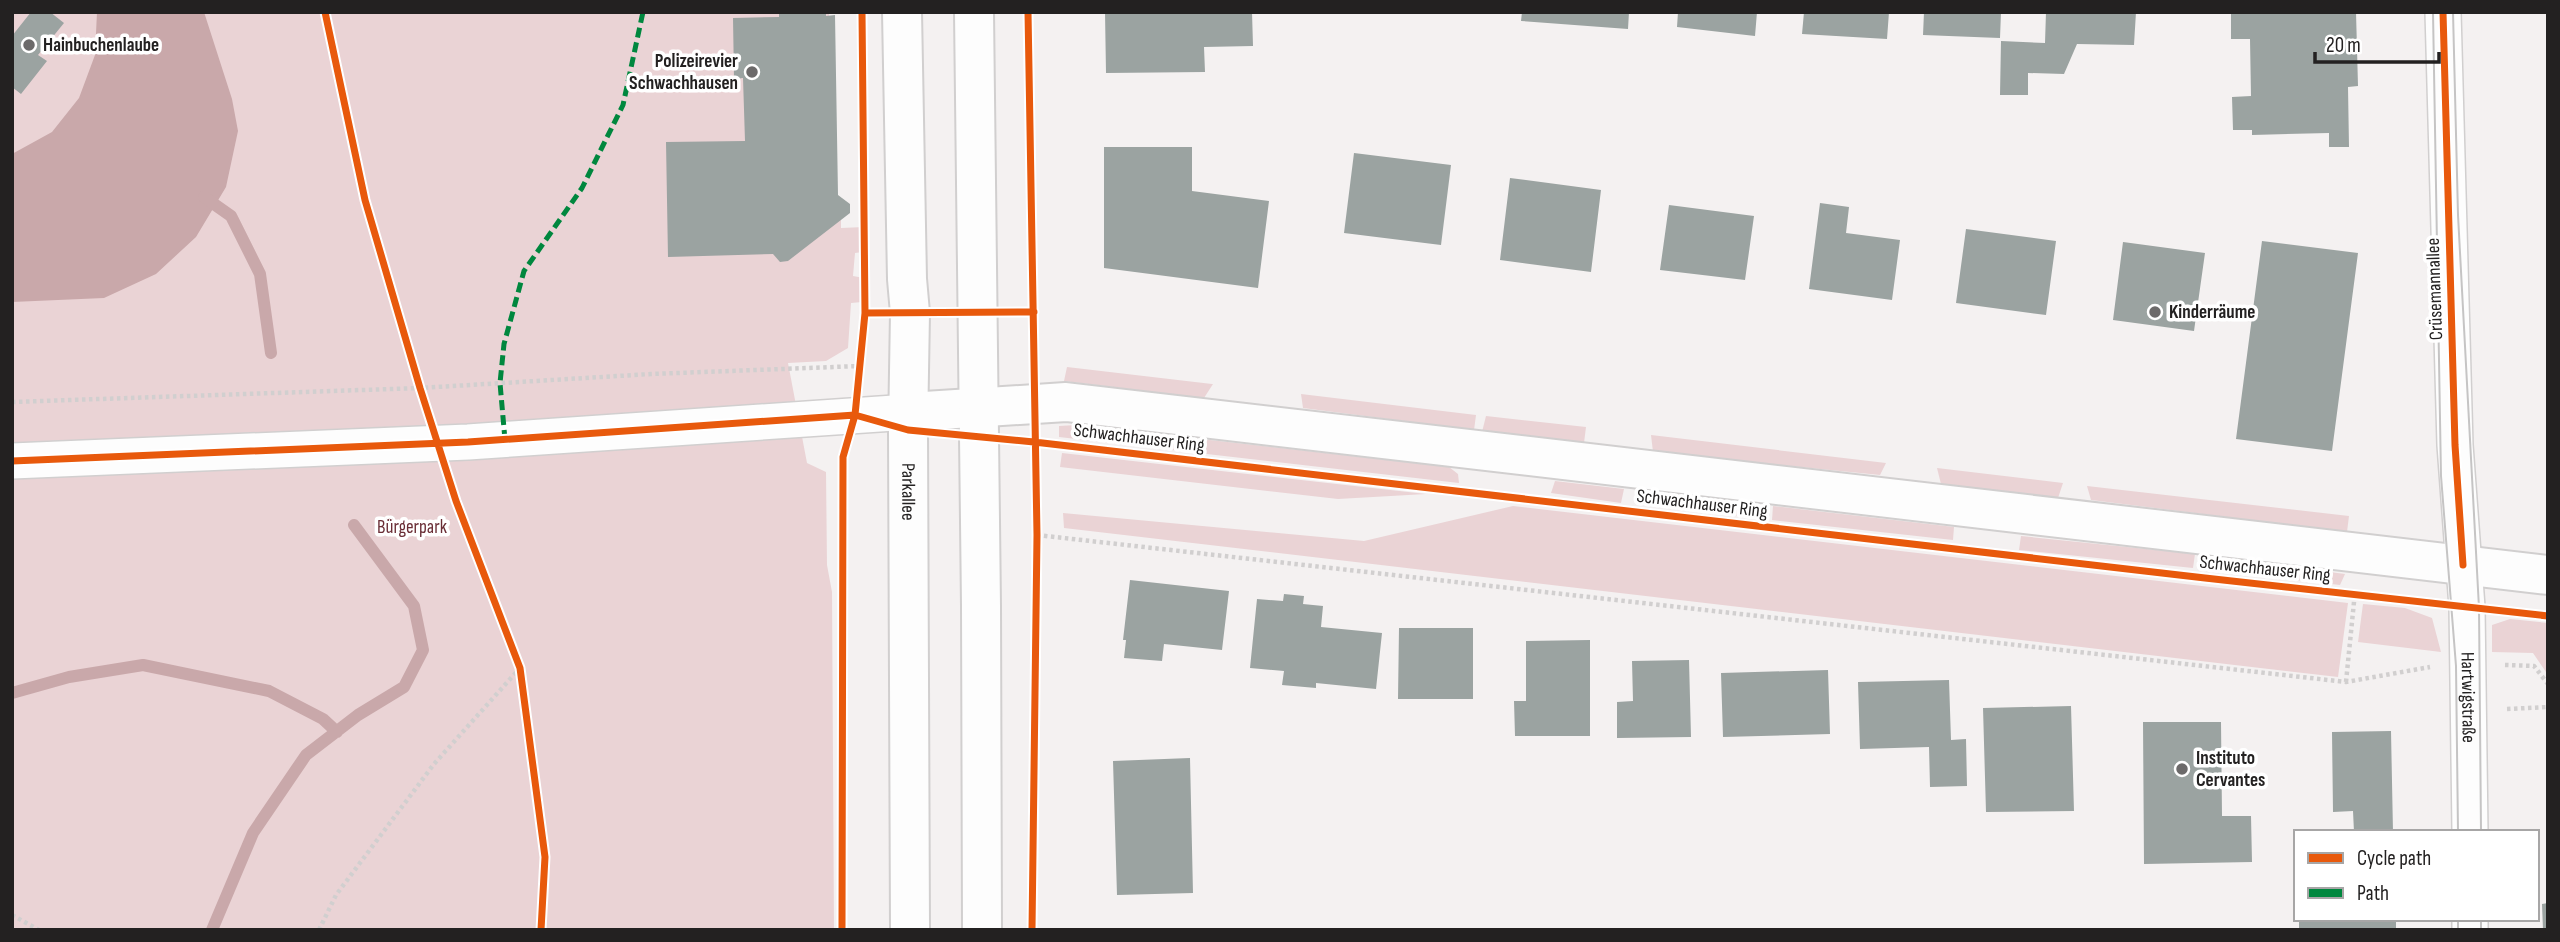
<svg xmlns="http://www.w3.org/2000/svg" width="2560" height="942" font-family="'Sofia Sans Condensed',sans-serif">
<rect width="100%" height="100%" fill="#f4f1f1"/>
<path fill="#ead3d5" d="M12,12H829L832,202L841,203V228L864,227L863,252L855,253L853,276L864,278L862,302L851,303L848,348L826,361L788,363L807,463L826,472L827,565L832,592L834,930H12Z
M1067,367L1212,384H1213L1204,398L1064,381Z
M1301,394L1476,415L1474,430L1303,408Z
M1486,416L1586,427L1584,443L1482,432Z
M1076,425L1449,467L1458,474L1459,483L1059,437V426Z
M1651,435L1886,463L1880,475L1653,452Z
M1062,453L1426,494L1338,499L1060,467Z
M1937,468L2063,483L2058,498L1941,484Z
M1555,481L1624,489L1621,503L1551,493Z
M2087,486L2349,516L2347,532L2091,500Z
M1653,494L1744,502L1741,516L1651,505Z
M1513,506L2348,603L2338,677L1064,528L1063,513L1364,541Z
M1773,506L1954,527L1953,540L1772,520Z
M2021,536L2195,554L2193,568L2019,550Z
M2277,565L2345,574L2340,585L2276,578Z
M2363,604L2405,608L2432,618L2441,652L2358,642Z
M2510,619L2548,623V675L2533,653L2492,652V625Z"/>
<path fill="#c9a8aa" d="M97,12H204L232,99L238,131L226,187L196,237L156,274L104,298L12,302V154L52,132L79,98L95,55Z"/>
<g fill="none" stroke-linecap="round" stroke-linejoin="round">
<path stroke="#c9a8aa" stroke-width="12" d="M204,197L231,216L260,274L271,353
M12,693L69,677L143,665L269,691L323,719L337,732
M212,930L253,833L306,755L358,715L404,687L423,650L414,606L354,525"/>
</g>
<path fill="#9ba3a1" d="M31,12H50L64,23L38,55L47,61L21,94L12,87V36Z
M779,12H826V16L835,15L838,195L850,204V213L788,261L780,262L773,254L668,257L666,142L745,141L743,78L734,79L733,18L779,17Z
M1105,12H1252L1253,46L1204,47L1205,72L1106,73Z
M1522,12H1629L1628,29L1521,21Z
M1678,12H1757L1755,36L1677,27Z
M1804,12H1889L1887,39L1802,34Z
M1924,12H2001L2000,38L1923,35Z
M2046,12H2136L2134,45L2077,44L2064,74L2028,73V95H2000L2001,41L2045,43Z
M2231,12H2356L2358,86L2348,87L2349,147H2329V133L2252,135V130H2233L2232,97L2251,96L2250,39H2231Z
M1104,147H1192V191L1269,201L1258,288L1104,268Z
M1354,153L1451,165L1441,245L1344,233Z
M1510,178L1601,190L1591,272L1500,260Z
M1820,203L1849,207L1846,233L1900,240L1892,300L1809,289Z
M1669,205L1754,216L1745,280L1660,270Z
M1966,229L2056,241L2046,315L1956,303Z
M2262,241L2358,253L2332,451L2236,439Z
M2123,242L2205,253L2194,331L2113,320Z
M1130,580L1229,591L1222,650L1164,644L1162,661L1124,658L1126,640H1123Z
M1284,594L1304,596L1303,604L1323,606L1321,627L1382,633L1376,689L1316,683V688L1282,685L1284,671L1250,668L1257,599L1283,601Z
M1399,628H1473V699H1398Z
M1590,640V736H1515L1514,701H1526V641Z
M1689,660L1691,737L1617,738V702L1633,701L1632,661Z
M1828,670L1830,734L1723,737L1721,673Z
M1949,680L1951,740L1966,739L1967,786L1930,787L1929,747L1860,749L1858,682Z
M2071,706L2074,811L1986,812L1983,708Z
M2143,722H2221L2222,816H2251L2252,862L2144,864Z
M2391,731L2393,832H2354L2353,811L2333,812L2332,732Z
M1190,758L1193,893L1117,895L1113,761Z
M2548,903V930H2543L2542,904Z
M2299,919H2396V930H2299Z"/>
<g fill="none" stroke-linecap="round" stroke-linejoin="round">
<g stroke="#d1cfcf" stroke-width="38">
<g id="street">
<path id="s1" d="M2443,12L2455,445L2467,607L2470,832"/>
<path d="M12,461L468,442L909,412"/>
<path d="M2470,919V930"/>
</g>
</g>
<g stroke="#d1cfcf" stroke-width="42">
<path id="secondary" d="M909,412L1066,402L2548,575"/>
</g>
<g stroke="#d1cfcf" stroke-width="42">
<g id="primary">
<path id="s2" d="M902,12L907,279L910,313L908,430L910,930"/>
<path d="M974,12L981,606L982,930"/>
</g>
</g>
<path stroke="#d1cfcf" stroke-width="4.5" stroke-dasharray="3.5 3.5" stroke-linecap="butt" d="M51,12V13
M12,402L420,388L651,374L860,366
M1037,535L2346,682L2430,667
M2505,665L2534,666L2548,684
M2346,682L2355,592
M2507,709L2548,707
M12,915L39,930
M319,930L336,895L434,764L520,668"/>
<use href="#street" stroke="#fdfdfd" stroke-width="35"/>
<use href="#secondary" stroke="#fdfdfd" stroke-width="38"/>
<use href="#primary" stroke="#fdfdfd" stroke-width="38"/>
<path stroke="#c5c4c4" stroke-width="2" d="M2433,12L2441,476L2456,666L2458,832
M2453,12L2458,215L2479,608L2481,832
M2458,919V930
M2481,919V930"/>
<path stroke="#00873e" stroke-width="5" stroke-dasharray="10 5" stroke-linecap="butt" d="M505,440L500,383L504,344L524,271L582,188L623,105L643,12"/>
<g stroke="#fff" stroke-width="11">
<path id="cycleway" d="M325,12L365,200L420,388L456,501L520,668L545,857L541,930
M1028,12L1037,535L1032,930
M2443,12L2455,445L2463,565
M865,313L1034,312
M12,461L468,442L855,415L908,430L1034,442L2205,578L2548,616
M842,930L843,457L855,415L865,313L862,12"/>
</g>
<use href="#cycleway" stroke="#e8590c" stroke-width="7"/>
</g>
<g fill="#6c6a6a" stroke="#fff" stroke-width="2.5">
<circle cx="29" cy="45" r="7"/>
<circle cx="752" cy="72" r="7"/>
<circle cx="2155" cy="312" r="7"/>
<circle cx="2182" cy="769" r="7"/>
</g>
<g text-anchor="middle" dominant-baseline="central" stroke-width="7" stroke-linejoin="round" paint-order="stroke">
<g font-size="19" font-weight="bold" fill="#232121" stroke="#fff" text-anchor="start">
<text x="43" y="45">Hainbuchenlaube</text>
<text x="738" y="61" text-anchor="end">Polizeirevier<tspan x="738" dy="22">Schwachhausen</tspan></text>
<text x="2169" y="312">Kinderräume</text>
<text x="2196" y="758">Instituto<tspan x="2196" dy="22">Cervantes</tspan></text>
</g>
<g font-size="19" fill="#232121" stroke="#fff">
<text transform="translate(2435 289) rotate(-92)">Crüsemannallee</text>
<text transform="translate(1139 438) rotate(7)">Schwachhauser Ring</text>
<text stroke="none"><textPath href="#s2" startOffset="480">Parkallee</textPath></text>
<text transform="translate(1702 504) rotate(7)">Schwachhauser Ring</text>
<text transform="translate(2265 569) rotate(6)">Schwachhauser Ring</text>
<text stroke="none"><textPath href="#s1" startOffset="686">Hartwigstraße</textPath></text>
</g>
<g font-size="19" fill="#692d35" stroke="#fff">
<text x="412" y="527">Bürgerpark</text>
</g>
</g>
<rect width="2560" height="942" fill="none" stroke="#232121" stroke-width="28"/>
<rect x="2294" y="830" width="245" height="91" fill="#ffffff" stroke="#a7a6a6" stroke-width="2"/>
<rect x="2308" y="853" width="35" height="10" fill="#e8590c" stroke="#a7a6a6" stroke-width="2"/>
<text x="2357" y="865" font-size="21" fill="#232121">Cycle path</text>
<rect x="2308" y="888" width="35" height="10" fill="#00873e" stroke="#a7a6a6" stroke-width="2"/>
<text x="2357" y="900" font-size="21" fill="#232121">Path</text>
<path d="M2315 52v10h124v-10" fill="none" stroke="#232121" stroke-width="3.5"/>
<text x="2326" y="52" font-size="21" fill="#232121" stroke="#ffffff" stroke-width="5" paint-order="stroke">20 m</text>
</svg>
